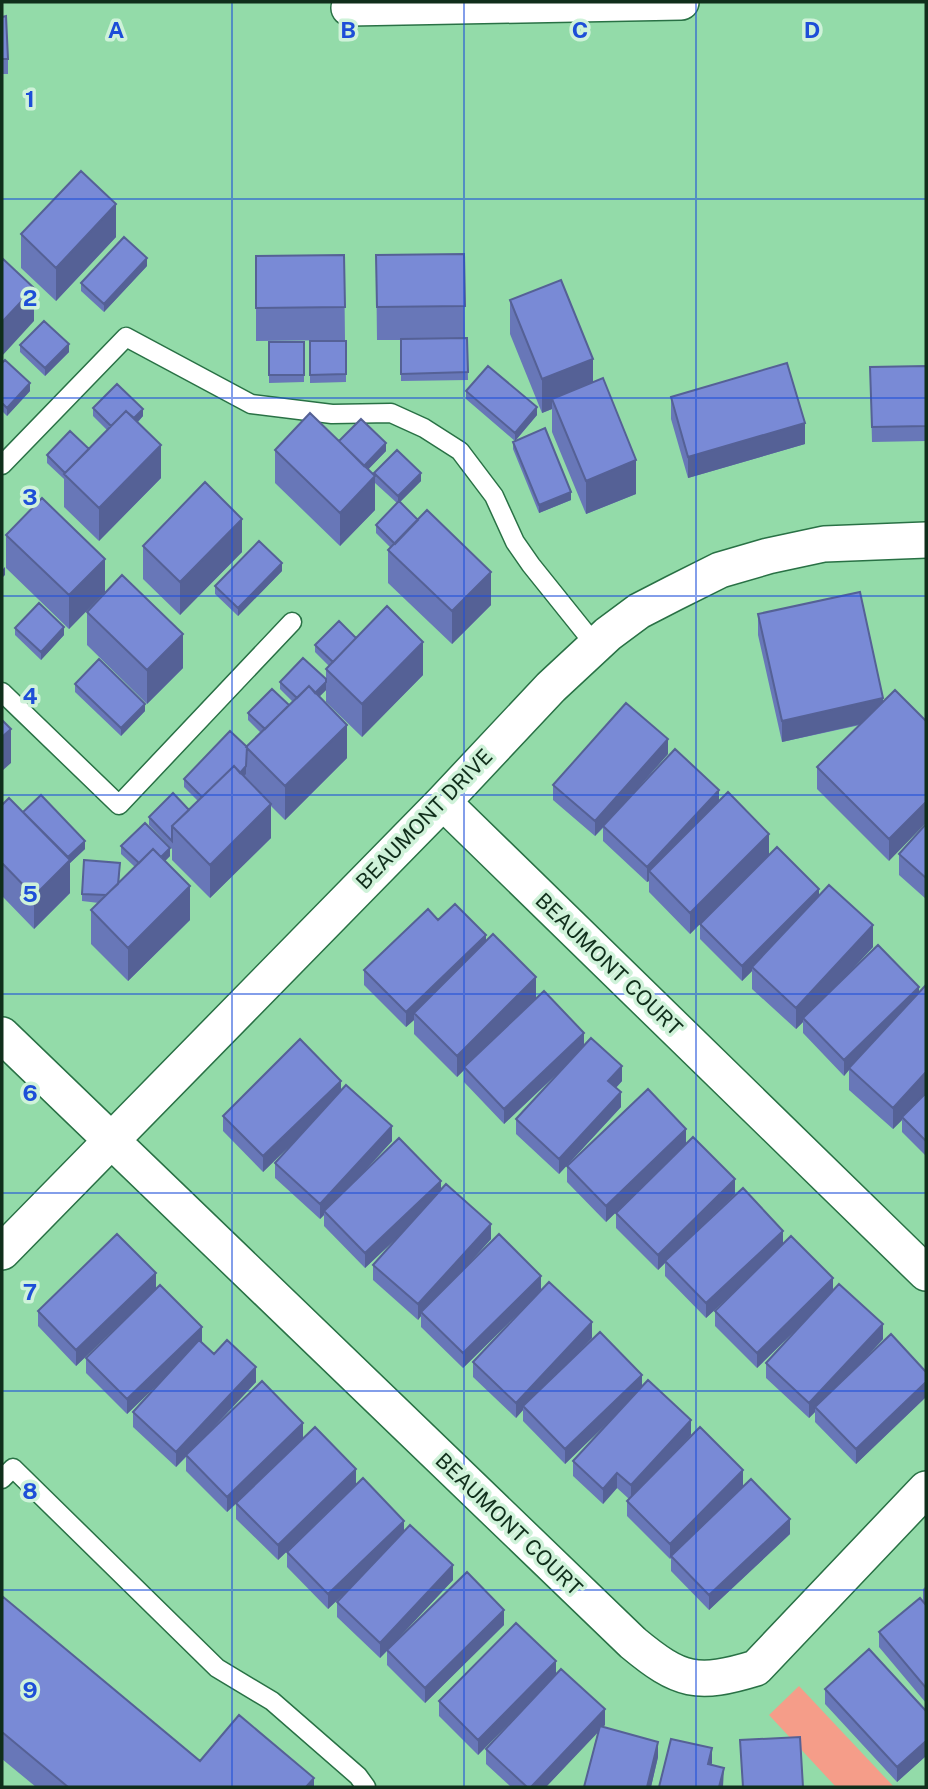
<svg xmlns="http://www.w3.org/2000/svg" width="928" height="1789" font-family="'Public Sans',sans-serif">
<rect width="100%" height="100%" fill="#93dba9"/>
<path fill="#f59d89" d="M799,1686L894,1787H836L769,1715Z"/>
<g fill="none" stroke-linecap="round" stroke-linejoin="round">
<g stroke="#297145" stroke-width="21">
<path id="service" d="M2,465L126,337L251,404L332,414L391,413L424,428L460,451L494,496L515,542L531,565L596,646
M2,692L119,805L292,622
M2,1479L13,1468L217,1668L272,1701L358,1776L366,1787"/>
</g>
<g stroke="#297145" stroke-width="38">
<path id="minor" d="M349,8L681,2
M443,802L926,1273
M2,1035L633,1643C680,1682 697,1686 756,1668L926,1489
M2,1252L443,802L551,687L608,634L639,611L674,593L720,570L768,556L824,544L926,540"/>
</g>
<use href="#service" stroke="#fff" stroke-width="18"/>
<use href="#minor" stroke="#fff" stroke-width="35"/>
</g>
<path fill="#6877b8" d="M2,17L8,59V74H2Z
M21,234L116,237L56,301L21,268Z
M464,254L465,338H467L468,380L401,381V340H377L376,255Z
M344,255L345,340L256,341V256Z
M147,266L104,312L81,291V283Z
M510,300L593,382L636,494L586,514L552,432V409L542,413L510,334Z
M310,341H346V382L310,383Z
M269,342H304V382L269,383Z
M20,345L69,352L45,376L20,352Z
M2,363L30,391L7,416L2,411Z
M926,366V441L872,442L870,367Z
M466,391L537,415L516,440L571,500L539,513L513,449V442L515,441L466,399Z
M671,397L805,444L688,478L671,419Z
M93,408L143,416L138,422L161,478L99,541L64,507V479L47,463V455L89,449L107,430L93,416Z
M339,441L386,451L368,469L374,475V473L421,481L400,502L491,605L452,644L388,583V550L391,548L376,533V525L397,503L375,483V510L340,546L275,483V450Z
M6,535L105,592L69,629L6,568Z
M143,546L242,552L180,615L143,579Z
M282,571L238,616L215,594V586Z
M87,612L183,668L147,704L87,645Z
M758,614L883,701L926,721L889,861L817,789V767L860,725L782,742L758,635Z
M15,628L64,635L41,660L15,635Z
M356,638L423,675L362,737L326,702V690L319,697L347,758L285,820L271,806V838L210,898L172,860V849L149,825V817L189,810L198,801L184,787V779L247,747L261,733L248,720V713L289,705L293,702L280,689V682L326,679V669L329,666L315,652V645Z
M75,684L145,711L121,736L75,692Z
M668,754L637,789L719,801L769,855L819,895L873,947L841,981L919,992L926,987V1156L902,1132V1120L893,1129L849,1090V1070L844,1076L803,1033V1022L796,1029L752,989V971L742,981L700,939V924L690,934L649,892V881L647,882L603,841V828L595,836L553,800V785Z
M2,805L23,812L85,849L70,863V893L34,929L2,896Z
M926,824V899L899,875V854Z
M121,846L170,856L165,861L190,920L128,981L91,944V910L99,903L82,901V894L120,871L119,883L135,867L121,854Z
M438,920L486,941L536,998L622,1081L616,1088L621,1107L559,1174L516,1134V1119L559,1072L504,1124L464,1082V1070L457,1077L414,1034V1020L406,1027L364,985V970Z
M341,1091L392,1141L355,1181L441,1190L491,1239L459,1275L541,1290L592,1338L571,1360L642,1387L691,1435L670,1457L743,1486L719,1510L790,1534L709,1610L671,1571V1558L670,1559L627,1516V1501L629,1499L617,1488L603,1504L573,1476V1461L613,1417L565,1464L523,1421V1410L516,1418L473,1377V1362L524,1308L463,1368L421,1327V1316L418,1320L373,1280V1265L401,1234L365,1268L324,1226V1215L320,1219L275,1178V1163L304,1131L263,1172L223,1131V1116Z
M686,1144L783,1244L833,1290L883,1339L859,1365L926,1372V1397L856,1464L815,1422V1412L809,1418L766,1378V1363L799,1327L757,1368L715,1326V1311L736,1290L706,1318L665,1276V1263L658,1270L616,1228V1213L679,1151L606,1222L567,1182V1166Z
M156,1289L76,1366L38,1326V1311Z
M202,1342L214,1354L256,1382L207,1435L303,1438L238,1502L356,1484L278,1560L236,1519V1504L227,1512L186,1471V1457L176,1467L133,1427V1412L160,1382L127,1414L86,1373V1358Z
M404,1531L453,1580L398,1638L504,1625L425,1703L387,1665V1651L380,1658L337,1617V1602L358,1580L328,1609L287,1567V1552Z
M926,1586V1703L879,1647V1632L923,1601V1589Z
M2,1596L200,1761L314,1787H36L2,1759Z
M556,1674L605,1725L602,1727L658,1757L651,1787H584L598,1731L546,1787H511L486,1764V1749L520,1712L478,1755L439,1716V1701Z
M825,1689L926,1711V1756L897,1782L825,1704Z"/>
<path fill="#556196" d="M116,204V237L56,301V268Z
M147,258V266L104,312V304Z
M34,288V321L2,356V322Z
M69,344V352L45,376V368Z
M593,359V392L552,399V409L542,413V379Z
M30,383V391L7,416V408Z
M537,407V415L515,441V433Z
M143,409V416L119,442V434Z
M805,423V444L688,478V457Z
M386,443V451L363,475V467Z
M161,445V478L99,541V508Z
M636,460V494L586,514V481Z
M421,473V481L398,504V496Z
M375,476V510L340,546V513Z
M571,492V500L539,513V505Z
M242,519V552L180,615V582Z
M105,559V592L69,629V595Z
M282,563V571L238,616V608Z
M5,567V575L2,578V570Z
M491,572V605L452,644V611Z
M64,627V635L41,660V652Z
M183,634V668L147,704V670Z
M423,642V675L362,737V704Z
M326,682V690L304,712V705Z
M883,698V719L782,742V721Z
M145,704V711L121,736V728Z
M347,725V758L285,820V786Z
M11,729V763L2,771V737Z
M668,739V754L595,836V821Z
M246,766V774L210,812V804Z
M719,790V805L649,871V881L647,882V867Z
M926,802V823L889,861V839Z
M271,804V838L210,898V865Z
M769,834V855L690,934V913Z
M85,841V849L70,863V893L34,929V896L60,865Z
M170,848V856L147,879V871Z
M190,886V920L128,981V948Z
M819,889V904L752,967V971L742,981V966Z
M873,925V947L805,1020L803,1018V1022L796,1029V1008Z
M486,935V950L414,1013V1020L406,1027V1012Z
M536,977V998L464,1067V1070L457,1077V1056Z
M919,987V1002L849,1068V1070L844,1076V1060Z
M584,1033V1048L504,1124V1109Z
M622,1066V1081L608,1096V1081Z
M926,1072V1094L902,1117V1120L893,1129V1108Z
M341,1081V1096L263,1172V1156Z
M621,1092V1107L559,1174V1159Z
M392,1126V1141L326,1213L324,1211V1215L320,1219V1204Z
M686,1129V1144L606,1222V1206Z
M735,1179V1194L665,1261V1263L658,1270V1255Z
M441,1181V1196L365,1268V1253Z
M491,1224V1239L423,1314L421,1312V1316L418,1320V1304Z
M783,1231V1246L706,1318V1303Z
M156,1273V1289L76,1366V1350Z
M541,1276V1291L463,1368V1353Z
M833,1278V1293L757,1368V1353Z
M592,1322V1338L525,1408L523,1406V1410L516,1418V1403Z
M883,1324V1339L818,1409L815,1407V1412L809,1418V1403Z
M202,1327V1342L127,1414V1399Z
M256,1367V1382L176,1467V1452Z
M642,1375V1390L565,1464V1449Z
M926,1382V1397L856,1464V1449Z
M691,1420V1435L631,1500V1485Z
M303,1423V1438L227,1512V1497Z
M356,1469V1484L278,1560V1545Z
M743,1470V1486L672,1557L671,1556L670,1559V1544Z
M617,1473V1488L603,1504V1489Z
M790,1519V1534L709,1610V1595Z
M404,1521V1536L328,1609V1594Z
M453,1565V1580L380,1658V1643Z
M504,1610V1625L425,1703V1688Z
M556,1661V1676L478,1755V1740Z
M605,1709V1725L546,1787H531Z
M926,1741V1756L897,1782V1767Z
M658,1742V1757L651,1787H647Z
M712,1748V1763L708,1779V1764Z
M724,1768L723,1787H719Z
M314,1778V1787H306Z"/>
<path fill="#798ad6" stroke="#556196" stroke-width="2" d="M6,16L8,59H2V17Z
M81,171L116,204L56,268L21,234Z
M124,237L147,258L104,304L81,283Z
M464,254L465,306L377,307L376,255Z
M344,255L345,307L256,308V256Z
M2,258L34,288L2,322Z
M561,280L593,359L542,379L510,300Z
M44,321L69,344L45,368L20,345Z
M467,338L468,372L401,374V339Z
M310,341H346V374L310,375Z
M269,342H304V375H269Z
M5,360L30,383L7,408L2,403V363Z
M787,363L805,423L688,457L671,397Z
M488,366L537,407L515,433L466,391Z
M926,366V426L872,427L870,367Z
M603,378L636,460L586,481L552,399Z
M117,384L143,409L134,418L126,411L111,426L93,408Z
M126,411L161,445L99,508L64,474Z
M310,413L375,476L340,513L275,450Z
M361,419L386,443L364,466L339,441Z
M545,428L571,492L539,505L513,442Z
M70,431L89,449L65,473L47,455Z
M397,450L421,473L398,496L374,473Z
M205,482L242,519L180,582L143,546Z
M42,498L105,559L69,595L6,535Z
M399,501L418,520L395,544L376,525Z
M427,510L491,572L452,611L388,550Z
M259,541L282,563L238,608L215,586Z
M122,575L183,634L147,670L87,612Z
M860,592L883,698L782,721L758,614Z
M39,603L64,627L41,652L15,628Z
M387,606L423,642L362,704L326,669Z
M339,621L356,638L333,662L315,645Z
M303,658L326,679V682L315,693L309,686L297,698L280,682Z
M99,659L145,704L121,728L75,684Z
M309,686L347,725L285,786L246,747Z
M272,689L289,705L265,729L248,713Z
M895,690L926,721V802L889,839L817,767Z
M626,703L668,739L595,821L553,785Z
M2,720L11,729L2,737Z
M230,731L247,747L246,766L240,773L234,766L202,797L184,779Z
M675,749L719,790L647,867L603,826Z
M234,766L271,804L210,865L172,826Z
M728,792L769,834L690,913L649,871Z
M173,793L189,810L172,826V841L149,817Z
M41,795L85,841L68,857L23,812Z
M9,798L70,860L34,896L2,863V805Z
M145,823L170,848L161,857L153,849L139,863L121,846Z
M926,824V878L899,854Z
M777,847L819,889L742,966L700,924Z
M153,849L190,886L128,948L91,910Z
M84,860L120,863L118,884L106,895L82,894Z
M829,885L873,925L796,1008L752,967Z
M455,904L486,935L406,1012L364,970L428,909L438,920Z
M493,934L536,977L457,1056L414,1013Z
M878,945L919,987L844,1060L803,1018Z
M925,986L926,987V1072L893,1108L849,1068Z
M544,991L584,1033L504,1109L464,1067Z
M591,1038L622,1066L608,1081L621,1092L559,1159L516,1119Z
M300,1039L341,1081L263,1156L223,1116Z
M346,1085L392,1126L320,1204L275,1163Z
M648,1089L686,1129L606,1206L567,1166Z
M926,1093V1141L902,1117Z
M693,1137L735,1179L658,1255L616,1213Z
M399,1138L441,1181L365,1253L324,1211Z
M446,1184L491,1224L418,1304L373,1265Z
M743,1188L783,1231L706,1303L665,1261Z
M117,1234L156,1273L76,1350L38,1311Z
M499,1234L541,1276L463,1353L421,1312Z
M791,1236L833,1278L757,1353L715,1311Z
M549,1282L592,1322L516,1403L473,1362Z
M839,1284L883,1324L809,1403L766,1363Z
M160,1285L202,1327L127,1399L86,1358Z
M600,1332L642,1375L565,1449L523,1406Z
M891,1334L926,1372V1382L856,1449L815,1407Z
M199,1340L214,1354L227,1340L256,1367L176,1452L133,1412Z
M648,1380L691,1420L631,1485L617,1473L603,1489L573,1461Z
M262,1381L303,1423L227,1497L186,1455Z
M315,1427L356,1469L278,1545L236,1503Z
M700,1427L743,1470L670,1544L627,1501Z
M363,1478L404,1521L328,1594L287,1552Z
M751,1479L790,1519L709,1595L671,1556Z
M410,1525L453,1565L380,1643L337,1602Z
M467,1572L504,1610L425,1688L387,1650Z
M2,1596L200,1761L239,1715L314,1778L306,1787H68L2,1732Z
M920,1598L926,1605V1688L879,1632Z
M516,1623L556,1661L478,1740L439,1701Z
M869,1649L926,1711V1741L897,1767L825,1689Z
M561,1669L605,1709L531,1787H527L486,1749Z
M600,1726L658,1742L647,1787H584Z
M800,1737L803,1787H743L740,1740Z
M671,1739L712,1748L708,1764L724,1768L719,1787H659Z"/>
<path fill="none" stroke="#1d4ed8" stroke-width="2" stroke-opacity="0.55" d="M232,2V1787M464,2V1787M696,2V1787M2,199H926M2,398H926M2,596H926M2,795H926M2,994H926M2,1193H926M2,1391H926M2,1590H926"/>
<g text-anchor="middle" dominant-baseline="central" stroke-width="7" stroke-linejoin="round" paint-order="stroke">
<g font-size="21" fill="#102e1b" stroke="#cff2d9">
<text transform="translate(424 819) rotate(-46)">BEAUMONT DRIVE</text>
<text transform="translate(609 964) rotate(44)">BEAUMONT COURT</text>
<text transform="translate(509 1524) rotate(44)">BEAUMONT COURT</text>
</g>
</g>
<g font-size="23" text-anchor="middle" font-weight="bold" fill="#1d4ed8" stroke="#cff2d9" stroke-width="7" stroke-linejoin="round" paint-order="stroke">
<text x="116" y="38">A</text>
<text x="348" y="38">B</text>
<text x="580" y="38">C</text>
<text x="812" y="38">D</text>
<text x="30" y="107">1</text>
<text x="30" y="306">2</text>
<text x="30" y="505">3</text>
<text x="30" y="704">4</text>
<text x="30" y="902">5</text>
<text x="30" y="1101">6</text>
<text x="30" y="1300">7</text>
<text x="30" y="1499">8</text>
<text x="30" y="1698">9</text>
</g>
<rect width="928" height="1789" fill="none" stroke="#102e1b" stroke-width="7"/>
</svg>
